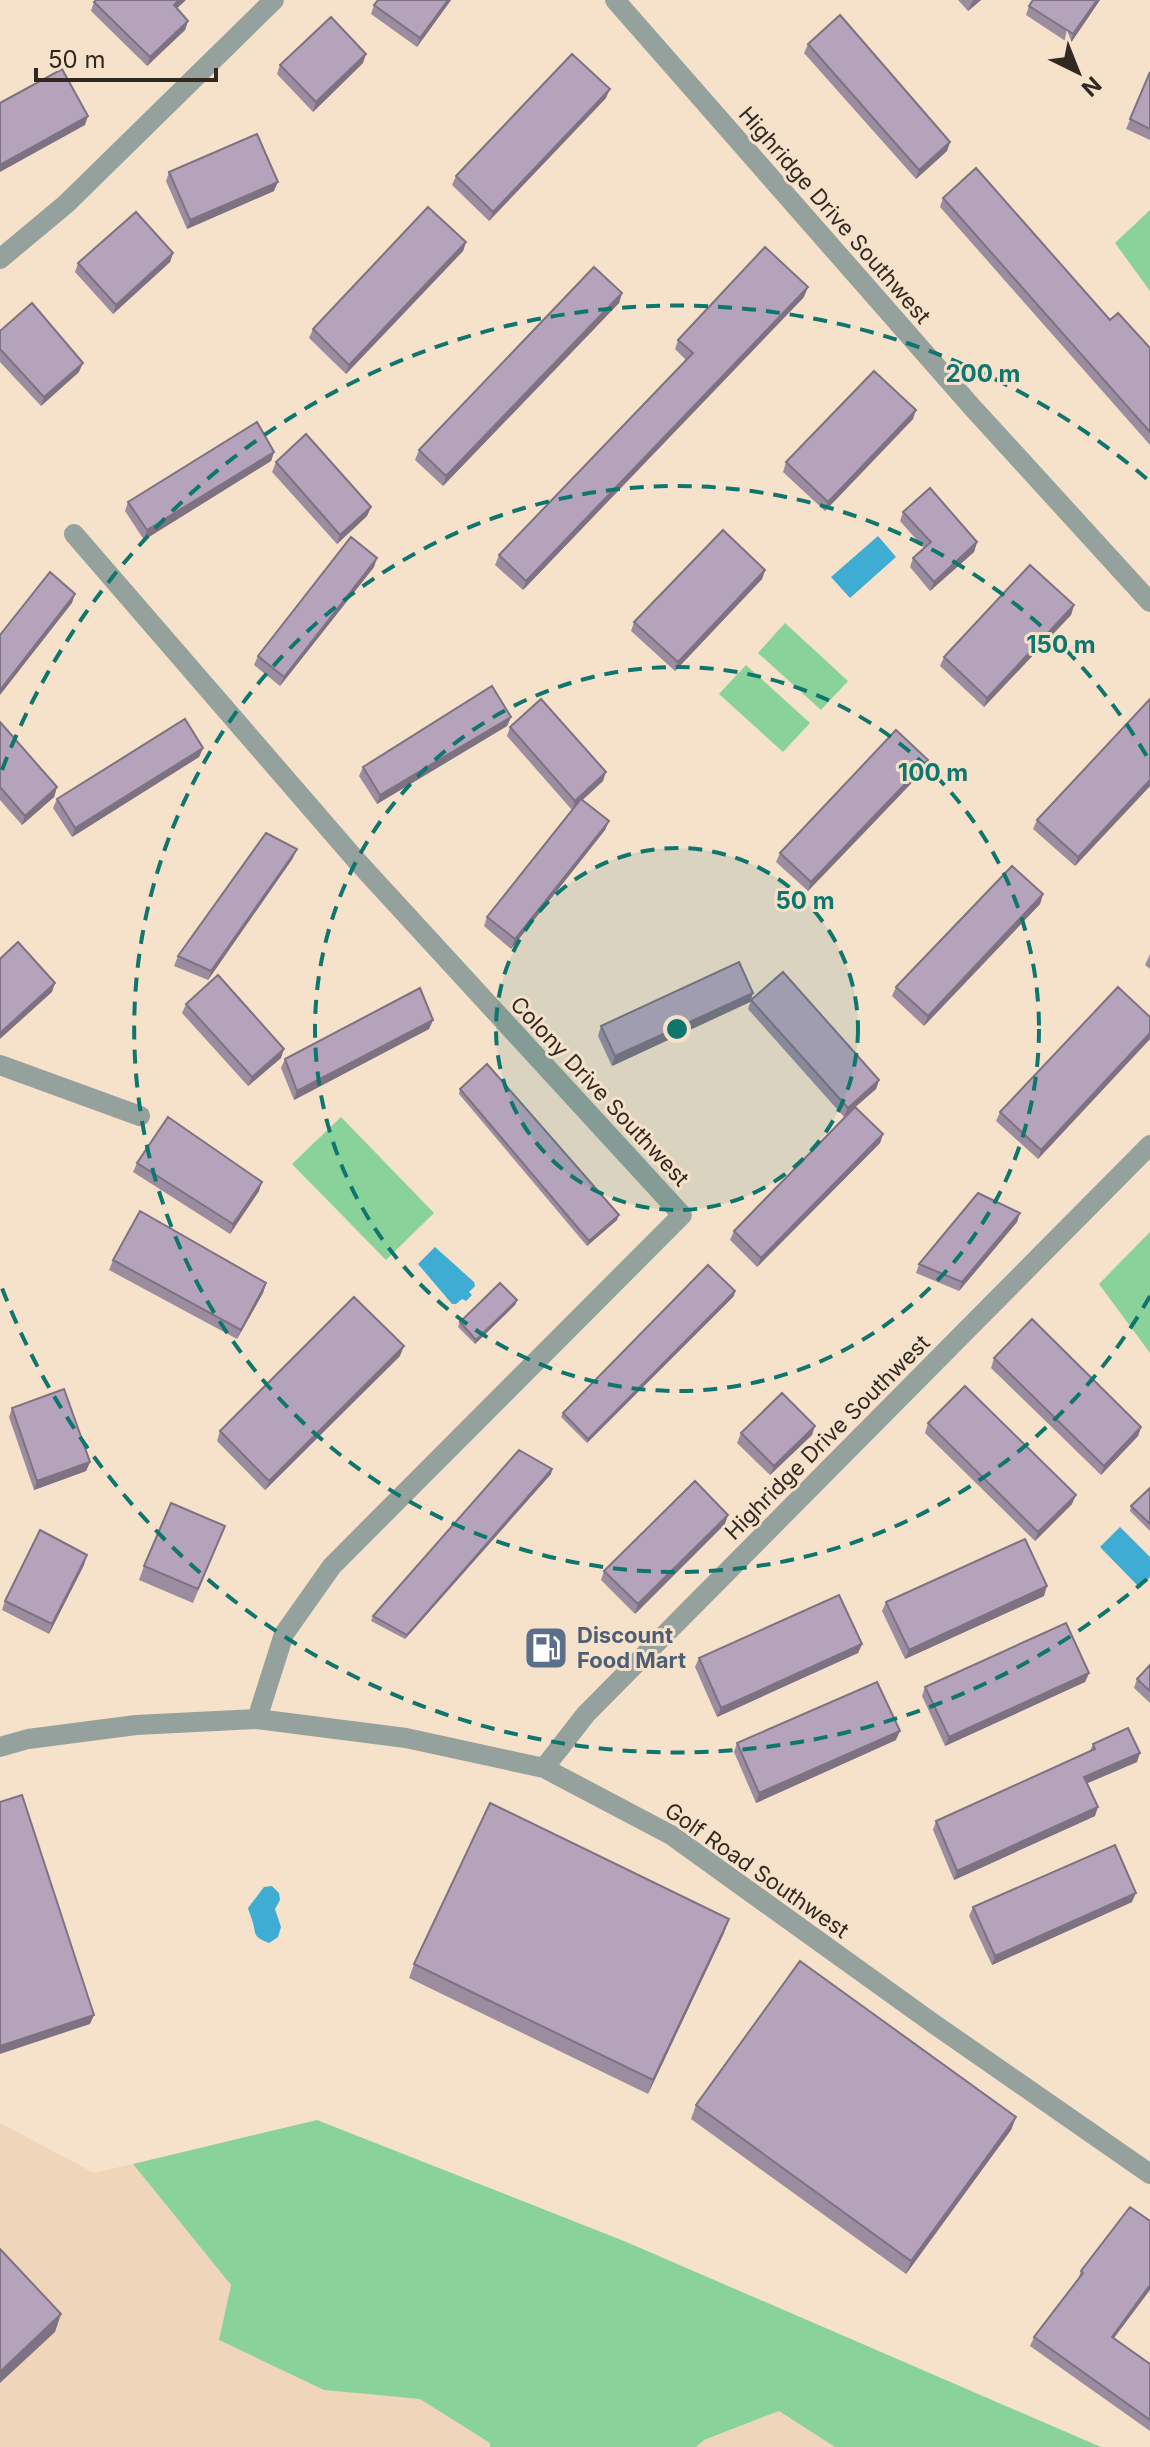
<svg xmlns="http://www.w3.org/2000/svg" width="1150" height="2447" font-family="Inter,sans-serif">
<rect width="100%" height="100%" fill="#f6e1cb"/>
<path fill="#efd5b9" d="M0,2123L94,2173L133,2164L231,2285L219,2340L324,2390L420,2399L490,2443V2447H0Z
M779,2411L835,2447H696L704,2440Z"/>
<path fill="#89d39b" d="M1150,210V291L1115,243Z
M785,623L848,681L821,710L758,653Z
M746,665L810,723L783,752L719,694Z
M341,1117L434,1213L386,1260L292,1164Z
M1150,1232V1353L1099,1284Z
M317,2120L624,2241L1101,2447H835L779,2411L704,2440L696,2447H490V2443L420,2399L324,2390L219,2340L231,2285L133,2164Z"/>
<path fill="#3facd4" d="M878,536L896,557L850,598L831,577Z
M435,1247L474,1282L475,1286L469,1292L472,1295L466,1301L462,1299L456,1304H452L418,1264Z
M1120,1527L1150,1557V1577L1140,1588L1100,1547Z
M272,1886L279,1893L280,1900L275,1909L281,1927L278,1937L269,1943C251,1936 257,1934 252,1920C251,1916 249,1912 248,1908L264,1887Z"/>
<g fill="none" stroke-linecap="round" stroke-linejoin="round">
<path stroke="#94a19c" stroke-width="20" d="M615,0L972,407L1150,602
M0,259L66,204L274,0
M74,534L356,860L682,1215L332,1566L284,1634L257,1719
M0,1065L140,1116
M0,1747L28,1739L136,1725L257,1719L406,1738L544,1768L671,1835L934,2024L1150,2174
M544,1768L586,1714L1150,1145"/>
</g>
<path fill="#9b8ca0" d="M378,0H451L417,47L371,14L374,5Z
M958,0H981L968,11Z
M1100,0L1070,44L1026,15L1029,6Z
M94,2L177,8L188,21L185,30L147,66L91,11Z
M808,44L950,142L947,151L916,179L804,53Z
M363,63L313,112L277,74L280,65Z
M1150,72V140L1126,129Z
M606,98L489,221L452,185L456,176Z
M169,172L274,191L187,229L166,181Z
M943,198L1110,320L1150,348V445L940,207Z
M466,242L463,251L346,374L309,338L313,329Z
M173,253L170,262L113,314L75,272L78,263Z
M622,293L619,303L443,486L415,460L419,450Z
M804,297L523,590L495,565L499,555L686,360L675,349L678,340Z
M0,331L79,372L41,406L0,362Z
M913,419L825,511L783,472L786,462Z
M274,452L271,461L144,540L125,511L128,502Z
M276,462L371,507L367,516L337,544L272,472Z
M903,512L977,542L974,552L930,591L910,567L913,558L924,548L900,521Z
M374,567L280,686L254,665L258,656Z
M765,570L762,579L675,671L631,631L634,622Z
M1074,605L1071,615L984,707L940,666L944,657Z
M1150,699V786L1075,866L1033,829L1037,820Z
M511,717L507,726L377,804L359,776L363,767Z
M0,722L57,787L54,797L22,825L0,800Z
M510,727L603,781L582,800L609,821L605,830L511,949L484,926L487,917L575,806L572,810L507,736Z
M203,748L199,757L72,837L53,808L57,799Z
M925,769L808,891L776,862L780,853Z
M293,858L208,980L174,966L178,956Z
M1043,894L1040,904L924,1026L892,996L896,987Z
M1150,954V969L1145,965Z
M753,993L750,1002L612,1066L598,1036L601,1026Z
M751,1000L879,1080L876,1089L855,1107L883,1134L880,1143L757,1267L730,1240L734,1231L855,1108L844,1117L748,1009Z
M186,1004L281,1058L248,1086L182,1013Z
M1150,1017V1039L1038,1159L996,1121L1000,1112Z
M433,1020L429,1029L294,1100L281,1068L285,1059Z
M460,1089L617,1220L587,1246L459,1094Z
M137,1163L259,1191L230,1234L133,1172Z
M1020,1213L1017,1222L959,1291L916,1273L919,1264Z
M113,1260L266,1283L263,1293L237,1339L109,1270Z
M734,1296L587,1443L561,1417L563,1413Z
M517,1300L515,1305L475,1344L458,1327L460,1322Z
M400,1356L265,1490L217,1441L220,1431Z
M994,1358L1141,1427L1138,1436L1101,1475L991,1368Z
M12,1408L90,1462L86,1471L34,1490L9,1417Z
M928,1423L1072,1504L1035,1541L925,1433Z
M741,1433L812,1435L770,1475L737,1443Z
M552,1469L551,1474L405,1639L371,1621L373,1616Z
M1150,1488V1531L1130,1511L1131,1506Z
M725,1524L635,1614L601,1580L604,1571Z
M225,1526L193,1603L139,1580L144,1566Z
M84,1565L49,1634L2,1610L5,1601Z
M1044,1596L905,1659L882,1611L886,1602Z
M862,1644L858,1653L717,1717L695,1667L699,1658Z
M1150,1665V1703L1134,1688L1137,1679Z
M1089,1673L1085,1682L945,1746L922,1696L925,1687Z
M896,1740L756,1803L734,1752L737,1743Z
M1093,1744L1137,1762L1087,1783L1095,1816L954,1880L933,1830L936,1821L1090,1751Z
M1132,1902L992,1965L969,1916L973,1907Z
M724,1933L648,2094L409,1978L414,1964Z
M696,2105L1016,2117L1011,2130L906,2274L691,2119Z
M1130,2207L1114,2338L1150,2364V2431L1030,2346L1034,2337L1078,2279L1081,2271Z"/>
<path fill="#7e7282" d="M179,0H186L171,14L174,5Z
M448,0H451L417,47L420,38Z
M974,0H981L968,11L972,2Z
M1097,0H1100L1070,44L1073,34Z
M188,21L185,30L147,66L150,57Z
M366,54L363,63L313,112L316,102Z
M610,89L606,98L489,221L493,212Z
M88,116L85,125L0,172V165Z
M950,142L947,151L916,179L919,170Z
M278,182L274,191L187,229L190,220Z
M466,242L463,251L346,374L349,365Z
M173,253L170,262L113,314L116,305Z
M808,287L804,297L523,590L526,581Z
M622,293L619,303L443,486L446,476Z
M83,363L79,372L41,406L44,397Z
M916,410L913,419L825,511L828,502Z
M274,452L271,461L144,540L147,530Z
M371,507L367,516L337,544L340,535Z
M977,542L974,552L930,591L934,582Z
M377,558L374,567L280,686L284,677Z
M765,570L762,579L675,671L678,662Z
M75,594L72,603L0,695V690Z
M1074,605L1071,615L984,707L987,698Z
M511,717L507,726L377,804L380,795Z
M203,748L199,757L72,837L75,828Z
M928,760L925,769L808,891L811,882Z
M606,772L603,781L572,810L575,801Z
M1150,780V786L1075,866L1078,857Z
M57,787L54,797L22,825L25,816Z
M609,821L605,830L511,949L515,939Z
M297,849L293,858L208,980L211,971Z
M1043,894L1040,904L924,1026L928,1016Z
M55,983L52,992L0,1039V1033Z
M753,993L750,1002L612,1066L615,1056Z
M433,1020L429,1029L294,1100L297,1091Z
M1150,1033V1039L1038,1159L1041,1150Z
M284,1049L281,1058L248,1086L252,1077Z
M879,1080L876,1089L844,1117L848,1108Z
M883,1134L880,1143L757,1267L761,1258Z
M262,1182L259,1191L230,1234L233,1224Z
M1020,1213L1017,1222L959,1291L962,1282Z
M619,1215L617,1220L587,1246L589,1241Z
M266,1283L263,1293L237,1339L241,1330Z
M735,1291L734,1296L587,1443L588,1439Z
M517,1300L515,1305L475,1344L476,1340Z
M404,1346L400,1356L265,1490L269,1481Z
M815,1426L812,1435L770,1475L774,1466Z
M1141,1427L1138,1436L1101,1475L1104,1466Z
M90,1462L86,1471L34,1490L37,1481Z
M552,1469L551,1474L405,1639L407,1635Z
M1076,1495L1072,1504L1035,1541L1038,1532Z
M728,1515L725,1524L635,1614L638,1604Z
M87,1555L84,1565L49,1634L52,1624Z
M1047,1586L1044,1596L905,1659L909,1650Z
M862,1644L858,1653L717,1717L721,1708Z
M1089,1673L1085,1682L945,1746L949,1737Z
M900,1731L896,1740L756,1803L759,1793Z
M1140,1753L1137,1762L1081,1786L1084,1777Z
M1098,1807L1095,1816L954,1880L957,1871Z
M1136,1893L1132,1902L992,1965L995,1956Z
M729,1919L724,1933L648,2094L653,2080Z
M94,2015L90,2024L0,2054V2046Z
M1016,2117L1011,2130L906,2274L911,2261Z
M1150,2285V2290L1108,2346L1112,2337Z
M61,2314L55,2332L0,2383V2372Z"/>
<path fill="#b4a3ba" stroke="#7e7282" stroke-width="2" d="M96,0H179L174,5L188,21L150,57L94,2Z
M378,0H448L420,38L374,5Z
M1033,0H1097L1073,34L1029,6Z
M840,15L950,142L919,170L808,44Z
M331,17L366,54L316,102L280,65Z
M572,54L610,89L493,212L456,176Z
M62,69L88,116L0,165V103Z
M1150,72V129L1130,119Z
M257,134L278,182L190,220L169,172Z
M976,168L1110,320L1118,313L1150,348V432L943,198Z
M428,207L466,242L349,365L313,329Z
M136,212L173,253L116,305L78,263Z
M765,247L808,287L526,581L499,555L693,353L678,340Z
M594,267L622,293L446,476L419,450Z
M32,303L83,363L44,397L0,349V331Z
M874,371L916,410L828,502L786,462Z
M257,422L274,452L147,530L128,502Z
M306,434L371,507L340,535L276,462Z
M930,488L977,542L934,582L913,558L931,542L903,512Z
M723,530L765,570L678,662L634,622Z
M351,537L377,558L284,677L258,656Z
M1030,565L1074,605L987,698L944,657Z
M50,572L75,594L0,690V635Z
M492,686L511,717L380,795L363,767Z
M541,699L606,772L575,801L510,727Z
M1150,699V780L1078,857L1037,820Z
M185,719L203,748L75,828L57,799Z
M0,722L57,787L25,816L0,787Z
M896,730L928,760L811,882L780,853Z
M581,799L609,821L515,939L487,917Z
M266,833L297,849L211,971L178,956Z
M1012,866L1043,894L928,1016L896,987Z
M18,942L55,983L0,1033V959Z
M739,962L753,993L615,1056L601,1026Z
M783,972L879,1080L848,1108L751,1000Z
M218,975L284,1049L252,1077L186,1004Z
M1118,987L1150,1017V1033L1041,1150L1000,1112Z
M420,988L433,1020L297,1091L285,1059Z
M487,1064L619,1215L589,1241L460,1089Z
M855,1107L883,1134L761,1258L734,1231Z
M168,1117L262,1182L233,1224L137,1163Z
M978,1193L1020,1213L962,1282L919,1264Z
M140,1211L266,1283L241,1330L113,1260Z
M708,1265L735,1291L588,1439L563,1413Z
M500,1283L517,1300L476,1340L460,1322Z
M354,1297L404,1346L269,1481L220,1431Z
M1032,1319L1141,1427L1104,1466L994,1358Z
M965,1386L1076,1495L1038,1532L928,1423Z
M64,1389L90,1462L37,1481L12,1408Z
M782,1393L815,1426L774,1466L741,1433Z
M519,1450L552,1469L407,1635L373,1616Z
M695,1481L728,1515L638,1604L604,1571Z
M1150,1488V1524L1131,1506Z
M171,1503L225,1526L198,1589L144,1566Z
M40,1530L87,1555L52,1624L5,1601Z
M1025,1539L1047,1586L909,1650L886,1602Z
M839,1595L862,1644L721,1708L699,1658Z
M1066,1623L1089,1673L949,1737L925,1687Z
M1150,1665V1691L1137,1679Z
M877,1682L900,1731L759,1793L737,1743Z
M1128,1728L1140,1753L1084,1777L1098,1807L957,1871L936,1821L1095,1749L1093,1744Z
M22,1795L94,2015L0,2046V1802Z
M490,1803L729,1919L653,2080L414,1964Z
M1115,1845L1136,1893L995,1956L973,1907Z
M800,1961L1016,2117L911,2261L696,2105Z
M1130,2207L1150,2221V2285L1112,2337L1150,2364V2420L1034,2337L1083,2273L1081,2271Z
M0,2249L61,2314L0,2372Z"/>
<circle cx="677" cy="1029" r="181" fill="#0f766e" fill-opacity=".12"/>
<g fill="none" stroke="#0f766e" stroke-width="4" stroke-dasharray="14 10">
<circle cx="677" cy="1029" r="181"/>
<circle cx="677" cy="1029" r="362"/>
<path d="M1150 1296A543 543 0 1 1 1150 762"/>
<path d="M1147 1579A723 723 0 0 1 2 1288M2 770A723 723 0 0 1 1147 479"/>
</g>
<defs>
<g id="fuel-square" transform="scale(2.3)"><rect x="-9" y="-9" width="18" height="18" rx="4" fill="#5c6f8a" stroke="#f6e1cb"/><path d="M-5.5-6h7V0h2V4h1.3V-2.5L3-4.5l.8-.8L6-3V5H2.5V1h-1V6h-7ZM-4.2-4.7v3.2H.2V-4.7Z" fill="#fff"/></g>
</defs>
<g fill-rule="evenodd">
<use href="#fuel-square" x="546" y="1648"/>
</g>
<g text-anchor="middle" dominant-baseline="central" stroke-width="6" stroke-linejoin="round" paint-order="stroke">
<g font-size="22" fill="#312920" stroke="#f6e1cb">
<text transform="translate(835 215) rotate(49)">Highridge Drive Southwest</text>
<text transform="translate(600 1091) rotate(47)">Colony Drive Southwest</text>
<text transform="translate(827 1437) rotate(-45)">Highridge Drive Southwest</text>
<text transform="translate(757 1870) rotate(35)">Golf Road Southwest</text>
</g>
<g font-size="22" font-weight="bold" fill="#4e5e75" stroke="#f6e1cb" text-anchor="start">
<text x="577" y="1635">Discount<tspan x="577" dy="25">Food Mart</tspan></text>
</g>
</g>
<circle cx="677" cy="1029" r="12" fill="#0f766e" stroke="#f6e1cb" stroke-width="4"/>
<g font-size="24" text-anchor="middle" font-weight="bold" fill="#0f766e" stroke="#f6e1cb" stroke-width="6" stroke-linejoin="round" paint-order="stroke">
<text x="983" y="382">200 m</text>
<text x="1061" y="653">150 m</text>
<text x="933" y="781">100 m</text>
<text x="805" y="909">50 m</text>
</g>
<g transform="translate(1078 72) rotate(137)" stroke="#f6e1cb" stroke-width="6" paint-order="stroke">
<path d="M0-6L14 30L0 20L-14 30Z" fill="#312920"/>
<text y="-12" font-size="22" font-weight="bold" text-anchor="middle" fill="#312920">N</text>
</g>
<path d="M36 68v12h180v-12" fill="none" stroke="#312920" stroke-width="4"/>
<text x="48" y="68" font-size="24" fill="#312920" stroke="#f6e1cb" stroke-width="6" paint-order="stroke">50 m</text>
</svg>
